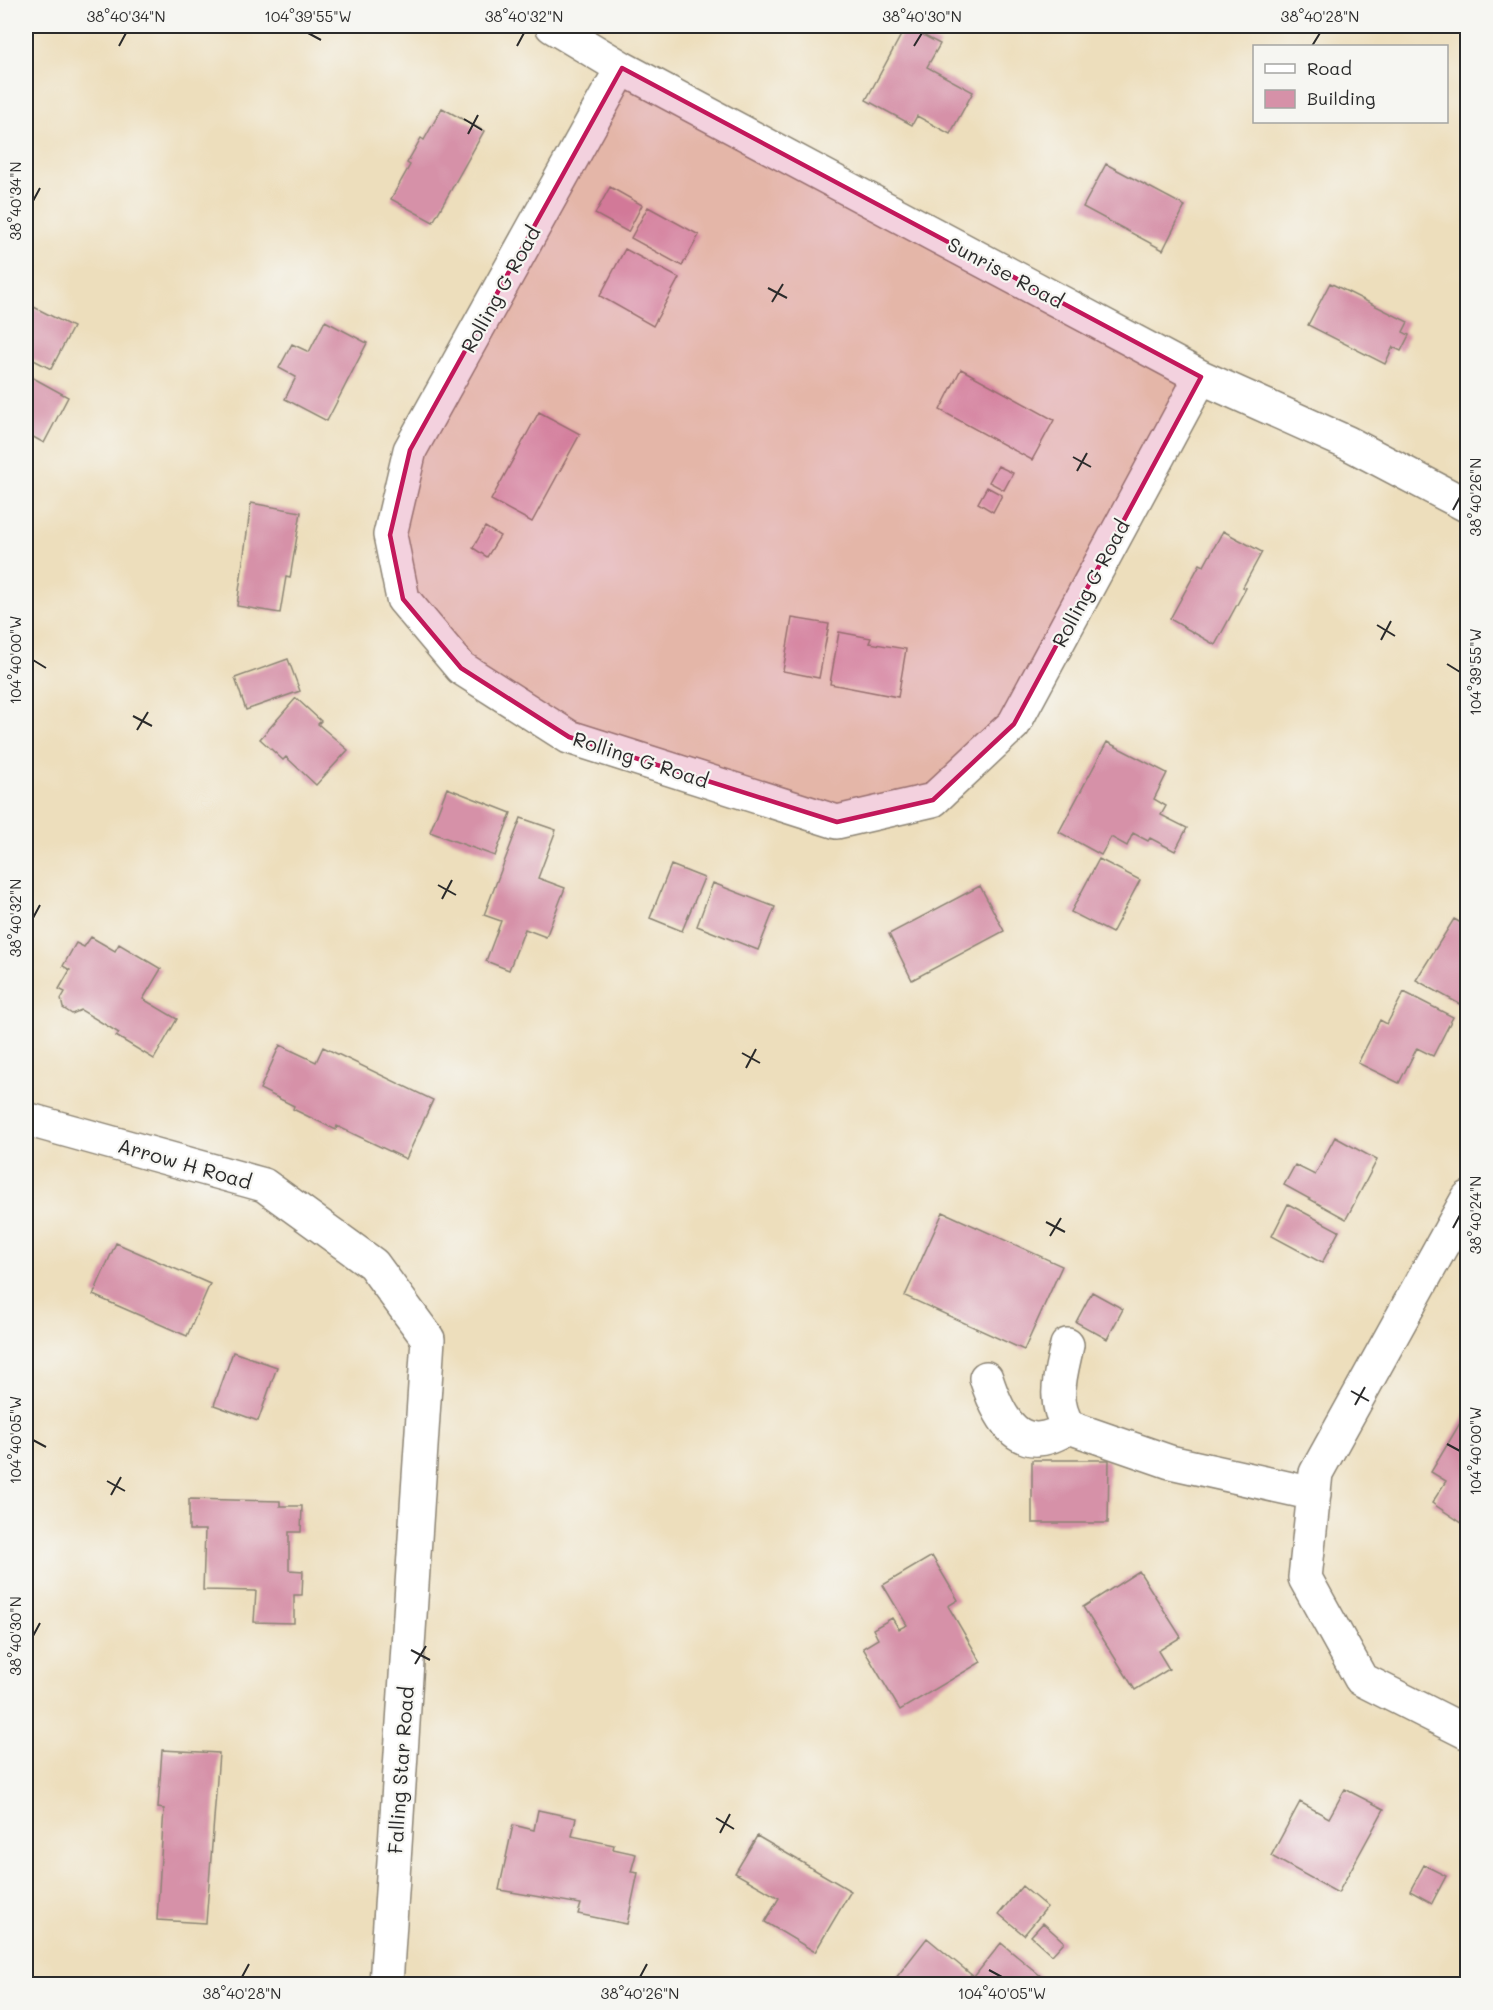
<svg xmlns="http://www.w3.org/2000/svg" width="1493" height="2010" font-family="Mali,sans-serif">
<rect width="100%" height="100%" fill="#f6f6f2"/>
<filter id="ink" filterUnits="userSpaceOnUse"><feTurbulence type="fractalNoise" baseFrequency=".0167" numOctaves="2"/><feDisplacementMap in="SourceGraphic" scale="12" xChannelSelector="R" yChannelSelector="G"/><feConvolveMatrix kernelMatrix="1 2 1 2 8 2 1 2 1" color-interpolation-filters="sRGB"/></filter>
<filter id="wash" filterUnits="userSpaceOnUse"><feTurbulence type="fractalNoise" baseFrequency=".008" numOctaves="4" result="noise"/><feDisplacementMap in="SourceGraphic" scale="24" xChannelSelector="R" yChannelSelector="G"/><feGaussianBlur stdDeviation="1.35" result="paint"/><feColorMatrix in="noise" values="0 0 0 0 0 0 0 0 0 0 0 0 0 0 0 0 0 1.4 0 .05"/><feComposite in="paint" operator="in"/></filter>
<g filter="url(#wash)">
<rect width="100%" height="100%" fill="#eddebc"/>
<g id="blocks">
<path fill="#d691a8" d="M906,26L940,44L927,67L973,92L950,134L917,116L912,125L866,100Z
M442,108L484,131L433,222L391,199L410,165L407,163L421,138L424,140Z
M1106,164L1185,206L1163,250L1083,207Z
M610,187L642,205L628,232L595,214Z
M648,207L699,235L682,266L631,238Z
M625,249L679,278L653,326L600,296Z
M1330,283L1408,322L1403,332L1409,335L1401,351L1393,347L1385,364L1308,325Z
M26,303L73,327L51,369L26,356Z
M325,321L367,343L327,421L285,399L296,377L279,368L292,344L309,352Z
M961,369L1054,420L1032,460L940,410Z
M26,374L68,397L44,443L26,433Z
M539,412L580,434L532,522L491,500Z
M998,466L1013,473L1004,490L989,482Z
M987,487L1002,495L993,512L978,503Z
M251,503L301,512L290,578L286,577L280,613L237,606Z
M485,527L500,536L487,557L473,548Z
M1223,531L1262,552L1243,587L1246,588L1215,645L1170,619L1200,564L1204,566Z
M792,618L829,624L819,678L783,671Z
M839,632L871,638L869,643L906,649L898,697L830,684Z
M288,659L300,691L246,710L235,678Z
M296,698L321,721L318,724L348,750L316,785L286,757L283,760L260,739Z
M1107,742L1167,773L1154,799L1166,806L1161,815L1187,828L1175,851L1150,838L1148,841L1133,833L1127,846L1111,837L1101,855L1059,832Z
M447,788L511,813L495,856L430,832Z
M521,818L556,830L538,878L565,888L546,937L525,929L509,970L486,961L501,921L484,915Z
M1099,859L1140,880L1112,933L1071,912Z
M671,865L704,878L682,931L650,918Z
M713,883L775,907L758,950L697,926Z
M980,886L1004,931L912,980L889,934Z
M1454,919L1468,927V998L1463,1006L1416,980Z
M91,937L115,951L119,944L161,969L143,999L177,1019L154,1059L116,1036L119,1033L81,1010L72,1014L63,1008L61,999L65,992L59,989L70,970L63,966L76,943L84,947Z
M1404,992L1453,1017L1433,1056L1417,1048L1399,1083L1358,1063L1380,1020L1387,1024Z
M280,1045L316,1062L323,1047L433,1100L406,1159L337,1126L336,1130L293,1109L294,1106L260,1089Z
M1335,1137L1377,1160L1346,1219L1284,1185L1295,1165L1315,1175Z
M1288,1204L1339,1231L1322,1263L1272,1236Z
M943,1212L1062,1266L1024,1350L905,1296Z
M116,1243L210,1284L187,1336L93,1295Z
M1092,1292L1123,1309L1107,1339L1076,1322Z
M233,1352L277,1367L258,1421L214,1405Z
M1466,1413L1468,1414V1527L1432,1503L1446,1481L1431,1472Z
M1032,1460H1109L1108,1523H1032Z
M189,1499L280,1501V1506H302L301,1532H289V1570L303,1571L302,1595H294V1623L254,1622L256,1591L203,1590L205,1530H189Z
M932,1556L958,1600L948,1606L981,1662L900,1710L863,1648L878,1639L873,1629L892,1618L899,1629L907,1625L883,1585Z
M1139,1571L1181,1637L1158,1651L1169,1669L1135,1690L1083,1607Z
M162,1750L219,1753L206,1923L157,1920L164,1809L158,1808Z
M1345,1789L1384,1809L1338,1893L1271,1856L1300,1802L1329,1818Z
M538,1810L576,1818L572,1836L614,1845L613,1849L636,1854L631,1872L638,1873L627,1924L578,1914L581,1904L499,1890L513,1825L534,1830Z
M757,1836L851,1891L815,1952L765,1922L779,1898L735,1873Z
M1424,1865L1446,1876L1432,1903L1410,1891Z
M1022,1886L1047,1907L1024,1935L999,1914Z
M1043,1923L1064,1942L1052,1955L1031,1936Z
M927,1938L974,1977L1001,1943L1042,1977L1036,1984H894L892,1983Z"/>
</g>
</g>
<g filter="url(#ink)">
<use href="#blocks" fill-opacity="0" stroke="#8c8474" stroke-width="1.5"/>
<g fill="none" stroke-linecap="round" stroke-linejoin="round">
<g stroke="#8c8474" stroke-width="36">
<path id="minor" d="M552,26L622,68L1201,377L1348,443L1468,506
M622,68L410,450L390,535L403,599L461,668L569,737L837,822L933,800L1014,724L1201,377
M26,1119L264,1185L373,1264L428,1339L386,1984
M1468,1198L1316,1473L1305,1578L1361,1679L1468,1733
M1067,1345C1061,1374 1051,1401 1069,1427L1170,1462L1314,1494
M986,1378C1000,1421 1020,1459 1069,1427"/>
</g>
<use href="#minor" stroke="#fff" stroke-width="33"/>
</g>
</g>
<path fill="#c2185b" fill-opacity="0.2" stroke="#c2185b" stroke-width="4.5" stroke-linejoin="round" d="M622,68L1201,377L1014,724L933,800L837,822L569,737L461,668L403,599L390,535L410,450Z"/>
<path fill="none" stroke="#2b2b2b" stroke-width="2" d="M308,33L321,40M119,46L126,33M517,46L524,33M914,46L922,33M1312,46L1320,33M464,119L482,130M468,134L478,115M33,201L40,188M768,288L787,298M772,302L783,284M1073,457L1091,467M1077,471L1087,453M1453,510L1460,497M1377,625L1395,636M1381,640L1391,621M33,660L46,668M1447,664L1460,672M133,716L152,726M137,730L148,712M438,885L456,895M442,899L452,880M33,918L40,905M742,1053L760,1063M746,1068L756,1049M1046,1222L1065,1232M1453,1228L1460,1215M1050,1236L1061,1218M1351,1391L1369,1401M1355,1405L1365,1387M33,1440L46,1447M1447,1444L1460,1451M107,1481L125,1491M111,1495L121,1477M33,1636L40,1623M411,1650L430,1660M415,1664L426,1646M716,1818L734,1829M720,1833L730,1814M989,1970L1002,1977M242,1977L249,1964M640,1977L647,1964"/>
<g text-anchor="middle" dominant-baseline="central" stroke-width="4.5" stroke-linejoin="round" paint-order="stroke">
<g font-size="20" fill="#2b2b2b" stroke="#f6f6f2">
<text transform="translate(1006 272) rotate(28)">Sunrise Road</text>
<text transform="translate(500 289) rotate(-61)">Rolling G Road</text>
<text transform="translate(1090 583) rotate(-62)">Rolling G Road</text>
<text transform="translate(641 759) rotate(18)">Rolling G Road</text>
<text transform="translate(185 1163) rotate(16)">Arrow H Road</text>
<text transform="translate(400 1770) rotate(-86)">Falling Star Road</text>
</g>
</g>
<rect width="1493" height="2010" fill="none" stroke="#f6f6f2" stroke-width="66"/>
<rect x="1253" y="45" width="195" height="78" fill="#f6f6f2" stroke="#a5a5a2" stroke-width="1.5"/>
<rect x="1265" y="64" width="30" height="9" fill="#ffffff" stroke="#a5a5a2" stroke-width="1.5"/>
<text x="1307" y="75" font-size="18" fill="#2b2b2b">Road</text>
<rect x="1265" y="90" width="30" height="18" fill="#d691a8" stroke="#a5a5a2" stroke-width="1.5"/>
<text x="1307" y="105" font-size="18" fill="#2b2b2b">Building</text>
<rect x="33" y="33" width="1427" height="1944" fill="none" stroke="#2b2b2b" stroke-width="2"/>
<g font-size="15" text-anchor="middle" fill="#2b2b2b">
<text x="126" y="22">38°40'34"N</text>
<text x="308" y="22">104°39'55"W</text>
<text x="524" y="22">38°40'32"N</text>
<text x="922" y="22">38°40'30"N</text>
<text x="1320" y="22">38°40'28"N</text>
<text transform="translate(16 201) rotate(-90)" y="5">38°40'34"N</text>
<text transform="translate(1476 497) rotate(-90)" y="5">38°40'26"N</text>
<text transform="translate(16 660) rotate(-90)" y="5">104°40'00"W</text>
<text transform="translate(1476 672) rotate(-90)" y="5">104°39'55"W</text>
<text transform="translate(16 918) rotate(-90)" y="5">38°40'32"N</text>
<text transform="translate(1476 1215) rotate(-90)" y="5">38°40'24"N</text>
<text transform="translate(16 1440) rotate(-90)" y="5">104°40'05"W</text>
<text transform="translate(1476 1451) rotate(-90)" y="5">104°40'00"W</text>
<text transform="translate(16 1636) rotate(-90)" y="5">38°40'30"N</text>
<text x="242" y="1999">38°40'28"N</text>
<text x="640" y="1999">38°40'26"N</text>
<text x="1002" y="1999">104°40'05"W</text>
</g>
</svg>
